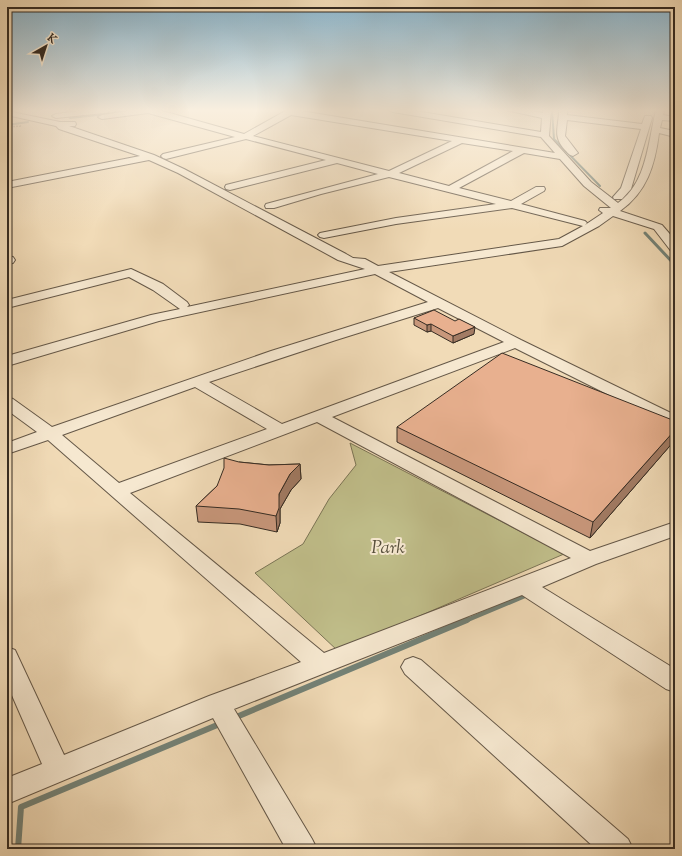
<svg xmlns="http://www.w3.org/2000/svg" width="682" height="856" font-family="'Sorts Mill Goudy',serif">
<rect width="100%" height="100%" fill="#f1dbb7"/>
<filter id="stains"><feTurbulence type="fractalNoise" baseFrequency=".005" numOctaves="4"/><feColorMatrix values="0 0 0 0 .2 0 0 0 0 .09 0 0 0 0 .02 0 0 0 .5 -.17"/></filter>
<radialGradient id="worn" r=".72"><stop offset=".6" stop-color="#630" stop-opacity="0"/><stop offset="1" stop-color="#630" stop-opacity=".3"/></radialGradient>
<path fill="#c0be8a" stroke="#7b7556" d="M350,443L564,554L338,651L255,573L303,544L329,499L356,465Z"/>
<g fill="none" stroke-linecap="round" stroke-linejoin="round">
<path stroke="#738277" stroke-width="2" d="M552,110L554,139L600,186
M70,118L124,112
M7,125L28,122"/>
<path stroke="#738277" stroke-width="3" d="M645,233L675,265"/>
<path stroke="#738277" stroke-width="4.5" d="M465,621L527,595"/>
<path stroke="#738277" stroke-width="6" d="M234,718L467,620
M18,849L21,807L222,723"/>
<g stroke="#655848" stroke-width="2">
<path id="minor" d="M86,110H117L113,112L56,118L52,116L56,114Z
M134,110H159L244,134L287,110H295L555,153L541,137L393,112L389,110H410L541,132L542,118L506,110H527L543,113V110H551L549,136L591,182L618,203C647,183 648,142 656,110H664L663,115L675,117V121L662,120L660,128L675,131V137L659,133C655,165 647,192 620,211L662,225L675,240V252L671,251L654,229L613,216L599,226L562,246L389,272L521,340L675,415V426L669,425L515,348L332,417L590,551L675,522V536L596,564L542,587L675,669V692L666,689L522,595L234,709L312,839L317,849H286L213,718L7,804V778L42,764L7,684V647L15,650L64,755L209,696L301,662L48,440L7,454V443L37,432L7,410V397L13,399L52,427L271,351L428,302L375,274L159,321L7,366V356L151,315L180,309L153,290L129,277L7,308V300L131,269L163,284L187,302L189,305L187,307L365,269L338,260L178,173L149,160L7,188V182L140,156L59,129L56,126L7,115V111L60,122H75L76,124L75,126H69L154,155L184,169L346,254L353,258L365,259L378,266L559,239L583,226L512,208L396,224L324,238L320,237L318,235L320,233L396,218L496,204L389,177L321,194L274,208H266L265,206L266,204L378,174L337,163L230,190L226,189L225,187L226,185L326,160L246,139L166,159L163,158L161,156L163,154L235,137L148,113L102,119L98,117L102,115ZM291,115L452,141L389,171L253,136ZM462,143L513,151L449,186L399,173ZM524,153L560,159L584,186L611,208H600L599,210L603,213L585,225L587,223L585,221L521,204L544,191L545,189L544,187H536L511,201L459,188ZM438,308L504,342L282,424L209,382L336,340ZM195,387L267,429L119,483L62,435ZM317,422L571,558L324,653L130,493Z
M559,110H567V115L642,124L645,116H651L652,118L631,189L622,199H614L613,197L621,188L641,129L567,120L565,136L578,153L573,156C569,155 568,153 565,150C552,136 559,127 559,110Z
M7,256L13,257L15,260L13,263L7,264Z
M413,657L421,660L628,839L633,849H596L405,674L401,667L405,660Z"/>
</g>
<path stroke="#362c23" stroke-width="1.5" stroke-dasharray="0.5 1" stroke-linecap="butt" d="M7,127L22,126"/>
<use href="#minor" fill="#f6e8d0" fill-rule="evenodd"/>
</g>
<path fill="#c8977b" stroke="#362c23" d="M414,318L474,334L453,343L431,331L427,332L414,325Z
M675,421V440L590,538L397,442V427Z
M239,462L269,465L300,464L301,479L291,490L280,509V523L277,532L240,524L198,522L196,506L217,486Z"/>
<path fill="#a27b64" stroke="#362c23" d="M431,324V331L427,332V325Z
M475,327L474,334L453,343V336Z
M675,430V440L590,538L593,522Z
M300,464L301,479L291,490L280,509V523L277,532L276,516L279,494L290,474Z"/>
<path fill="#e8b08f" stroke="#362c23" d="M434,310L455,321L459,319L475,327L453,336L431,324L427,325L414,318Z
M502,353L675,421V430L593,522L397,427Z
M224,458L239,462L269,465L300,464L290,474L279,494V508L276,516L239,509L196,506L217,486L224,468Z"/>
<linearGradient id="sky" x2="0" y2="1"><stop stop-color="#89b7d1"/><stop offset="0.48" stop-color="#f9efdf"/><stop offset="1" stop-color="#f9efdf" stop-opacity="0"/></linearGradient>
<rect width="682" height="230" fill="url(#sky)"/>
<g text-anchor="middle" dominant-baseline="central" stroke-width="4" stroke-linejoin="round" paint-order="stroke">
<g font-size="19" font-style="italic" fill="#58503d" stroke="#f6e8d0">
<text x="388" y="548">Park</text>
</g>
</g>
<rect width="682" height="856" fill="none" stroke="#f1dbb7" stroke-width="24"/>
<rect x="8" y="8" width="666" height="840" fill="none" stroke="#362c23" stroke-width="2"/>
<rect x="12" y="12" width="658" height="832" fill="none" stroke="#362c23"/>
<g transform="translate(46 46) rotate(39)" stroke="#f6e8d0" stroke-width="3" paint-order="stroke">
<path d="M0-3L7 15L0 10L-7 15Z" fill="#362c23"/>
<text y="-6" font-size="11" font-weight="bold" text-anchor="middle" fill="#362c23">K</text>
</g>
<rect width="100%" height="100%" filter="url(#stains)"/>
<rect width="100%" height="100%" fill="url(#worn)"/>
</svg>
